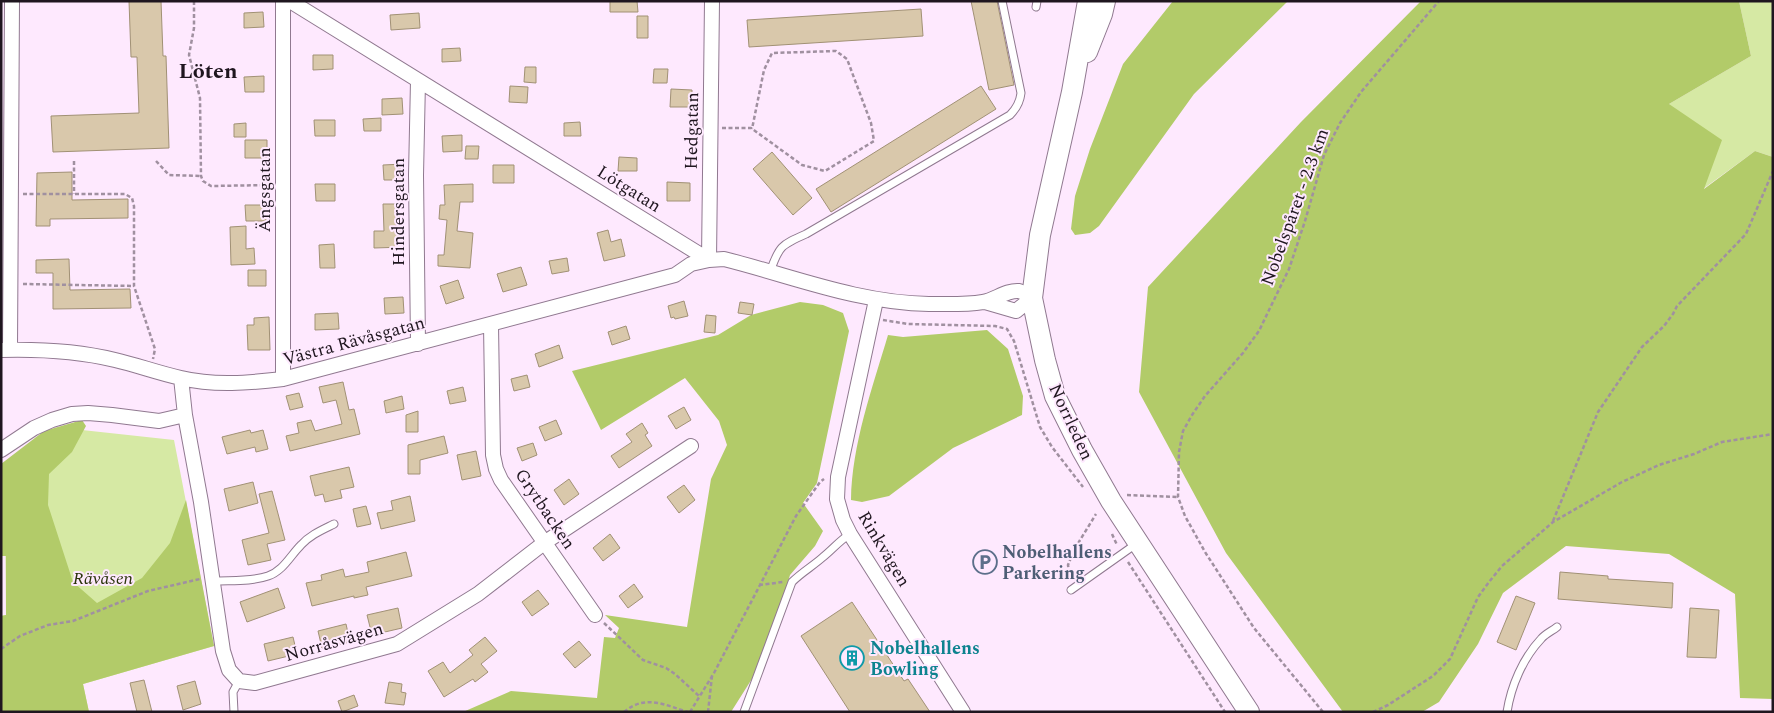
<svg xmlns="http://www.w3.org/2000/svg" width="1774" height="713" font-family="Spectral,serif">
<rect width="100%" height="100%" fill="#fee9fe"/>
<path fill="#d6e9a4" d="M1739,1H1773V157L1755,151L1703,189L1669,104L1751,56Z
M82,430L174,440L214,646L83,684L89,712H1V616L6,615L5,492Z"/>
<path fill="#b2cb69" d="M1173,1H1288L1194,94L1099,226L1090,233L1075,235L1071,229L1075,196L1090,149L1123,64Z
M1421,1H1739L1751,56L1669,104L1722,140L1704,189L1755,151L1773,157V699L1740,698L1735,594L1669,554L1566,546L1503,593L1478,644L1439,702L1422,712H1343L1226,553L1139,392L1148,287L1301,122Z
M800,302L823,305L843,313L849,331L817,483L803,503L823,531L815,546L790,575L769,643L755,674L731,712H463L511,691L597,698L604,637L615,638L619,628L605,615L687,627L711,479L727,445L719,421L685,378L601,430L572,371L718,335L751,315Z
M987,330L1008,349L1023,396L1022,415L953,448L889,496L862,502L851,500C852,444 872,389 888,335L903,337Z
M82,420L86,426L72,452L49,474L48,505L73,582L97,603L142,578L170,543L186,500L214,646L83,684L89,712H1V616L6,615V556H1V464L44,431Z"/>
<path fill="#d9c8ab" stroke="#a19175" d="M129,1H161L163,56H166L169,148L53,152L51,116L139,113L137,57H131Z
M610,1H637L638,12H610Z
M971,1H997L1014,85L989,90Z
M921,9L923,36L749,47L747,20Z
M263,12L264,27L244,28V13Z
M419,13L420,28L391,30L390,15Z
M637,16H648V38H637Z
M460,48L461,61L442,62V49Z
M313,55H333V69L313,70Z
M525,67H536V83L524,82Z
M654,69H668L667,83H653Z
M264,76V92H245L244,77Z
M510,86L528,87L527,103L509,102Z
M981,86L996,109L831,212L816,189Z
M671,89L692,90V107H670Z
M402,98L403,114L382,115V99Z
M381,118V131H364L363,119Z
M314,120H335V136H315Z
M580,122L581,136H564V123Z
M246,123V137H234V124Z
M462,135V151L443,152L442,136Z
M245,140H267V158H245Z
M466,146H479L478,159H465Z
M772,152L812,198L793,215L753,169Z
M619,157L637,158V171H618Z
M403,164V180H384L383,165Z
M493,165H514V183H493Z
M72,172V200L128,199V218L50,219V226H36L37,173Z
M667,182L690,183V201H667Z
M315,184H335V201H316Z
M473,184V202H460L457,231L473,233L470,268L438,266V255H444L447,220L439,219L440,205H445L444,185Z
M383,204H396V231H404L405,247L374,248V231H384Z
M245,205H265L266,221H246Z
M246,226V249L254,248L255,264L231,265L230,227Z
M608,230L611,242L621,239L625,256L604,261L597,233Z
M334,244L335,268H320L319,245Z
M567,258L569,271L552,274L549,261Z
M69,259L70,290L130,289L131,308L53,309V273H36V260Z
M521,267L527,285L503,292L497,274Z
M248,270H266V286H248Z
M458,280L464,298L446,304L440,286Z
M403,297L404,313L385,314L384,298Z
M684,301L688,316L675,319L674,317L671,318L668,306Z
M740,302L754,304L752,315L738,313Z
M338,313L339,329L315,330V314Z
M706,315L716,316L715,333L704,332Z
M269,317L270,350H248L247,325H254V318Z
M626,326L630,339L612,345L608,332Z
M559,345L563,358L539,367L535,354Z
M527,375L530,387L514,391L511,379Z
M343,382L349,410L354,409L360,434L290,451L286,436L299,433L297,423L311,420L315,431L342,424L336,400L323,403L319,387Z
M463,387L466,401L450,404L447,391Z
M299,393L303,407L290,410L286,396Z
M402,396L404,409L386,413L384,401Z
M684,407L691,420L676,429L668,416Z
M418,411V432H406V415Z
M556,420L562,434L545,441L539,427Z
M642,423L648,433L645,435L652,446L619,468L611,456L632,442L626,434Z
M250,430L251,433L263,430L268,449L256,452L255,447L227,454L222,437Z
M444,436L448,453L420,460V474H408V445Z
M533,443L537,455L522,461L517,448Z
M476,451L481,476L462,480L457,455Z
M349,467L354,487L340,490L342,498L325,502L323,494L315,496L310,476Z
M569,479L579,494L564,505L554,490Z
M253,482L258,503L229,511L224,489Z
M684,485L695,500L679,513L667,497Z
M272,491L285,540L267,544L271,560L248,565L242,540L269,533L259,494Z
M410,496L415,521L381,529L377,513L393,510L391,501Z
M366,506L371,524L357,527L353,509Z
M610,534L620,548L603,561L593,548Z
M406,552L412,576L366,587L368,595L354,598V596L312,606L306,583L322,580L321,575L343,569L345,577L369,572L367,562Z
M1560,572L1608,576V579L1673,583L1672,608L1558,599Z
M634,584L643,597L628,608L619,596Z
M278,588L285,608L247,622L240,602Z
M538,590L549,604L532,616L522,602Z
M1516,596L1535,603L1516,650L1497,642Z
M852,602L904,681L908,679L930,712H850L801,636Z
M398,608L402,628L372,635L367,615Z
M1690,608L1719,610L1716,658L1687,657Z
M346,624L350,642L322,648L318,631Z
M293,637L297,654L268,661L264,644Z
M485,637L497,651L481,664L488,672L475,682L473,679L444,697L428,671L443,662L450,673L473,655L469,650Z
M579,641L591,655L575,668L563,654Z
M144,680L152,712H137L130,683Z
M195,681L201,704L183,710L177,686Z
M389,682L402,684L401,692L406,693L404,705L385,703Z
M354,695L358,706L342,712L338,701Z"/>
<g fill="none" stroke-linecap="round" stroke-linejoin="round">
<g stroke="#907990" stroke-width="9">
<path id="lane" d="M1036,7L1037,1
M770,272C779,246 781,245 806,234L1010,115C1017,108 1020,102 1021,93L1002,1
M213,581C231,580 251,582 268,576C283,571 290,556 301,545C310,535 322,530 334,524
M1071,590L1136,544
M234,712L233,692L239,681
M744,712L792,582C802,572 813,566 823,557C833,549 839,541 850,534
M1507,712C1511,686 1523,658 1541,639C1545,634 1552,631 1557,627"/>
</g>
<g stroke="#907990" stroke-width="16">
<path id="street" d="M290,1L709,260L724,259C792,276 858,303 929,304C947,304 965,305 983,302C995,300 1006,290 1019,291C1023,292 1029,296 1032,298L1016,311L985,302
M876,300L838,477L837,499L843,520L850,534L963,712
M491,325L493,455L496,469L501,480L595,615
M418,344L416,175L418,81
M1,350C39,349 78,351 115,360C137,365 158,373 181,378C214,386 249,383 283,379L675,275L691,264L709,260L712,1
M10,350L12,1
M181,378L185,415L201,502L223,651L229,670L239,681L255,683L397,644L478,594L544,543L691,446
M283,379V1
M1,450L34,428L52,420L72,414L88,413L112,415L159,421L185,415"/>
</g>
<g stroke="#907990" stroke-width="22">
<path id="secondary" d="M1088,1L1072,92L1040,235L1032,298L1045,360L1055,396L1082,450L1111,501L1249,712
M1087,52L1102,14L1105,1"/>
</g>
<path stroke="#a090a0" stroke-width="2.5" stroke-dasharray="4 2.5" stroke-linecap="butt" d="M194,1V28L189,55L200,98L201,176L203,181L211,186L270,185
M722,128H751L802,165L825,171L874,141L871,123L847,59L836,51L772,53L764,70L752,129
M74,161V194
M156,161L169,175L201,176
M23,194H125L132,198L134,206V286L155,349L153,359
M23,284L134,286
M883,320L908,324L995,326L1007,329L1014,341L1040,427L1052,447L1083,487
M1127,495L1178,497
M1553,521L1598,412L1642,347L1664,326L1673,314L1677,306L1746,234L1773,171
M1112,534L1117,545
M1128,562L1225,712
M1070,580L1068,565L1074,550L1096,514
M759,585L783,582
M604,623L643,660L666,668L675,674L699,696
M1,649L20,636L48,625L73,621L148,591L200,579
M624,712C645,694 665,705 688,712
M690,712L714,673L796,516L820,482L824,479
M708,712L712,676
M1323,712L1254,628L1205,552L1185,516L1178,497L1179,452L1183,431L1192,415L1205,396L1243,353L1259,331L1270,308L1289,269L1305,221L1324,155L1340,123L1361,92L1439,1
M1373,712L1388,705L1433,676L1450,659L1478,597L1489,582L1502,566L1553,522L1622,482L1659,465L1694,454L1722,442L1773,434"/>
<use href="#lane" stroke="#fff" stroke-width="7"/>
<use href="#street" stroke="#fff" stroke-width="14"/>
<use href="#secondary" stroke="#fff" stroke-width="20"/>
</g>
<defs>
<g id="parking-ring" transform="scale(1.25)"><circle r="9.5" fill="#fee9fe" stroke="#5c6f8a" stroke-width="1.5"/><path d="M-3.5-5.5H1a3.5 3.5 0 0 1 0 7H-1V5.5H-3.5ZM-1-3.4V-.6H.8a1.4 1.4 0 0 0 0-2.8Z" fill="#5c6f8a"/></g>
<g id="building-ring" transform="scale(1.25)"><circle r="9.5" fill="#fee9fe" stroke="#0f9aa8" stroke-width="1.5"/><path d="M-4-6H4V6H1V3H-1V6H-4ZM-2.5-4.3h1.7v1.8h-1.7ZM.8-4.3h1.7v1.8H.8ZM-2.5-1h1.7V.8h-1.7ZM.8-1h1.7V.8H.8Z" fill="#0f9aa8"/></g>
</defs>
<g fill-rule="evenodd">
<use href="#parking-ring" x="985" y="562"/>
<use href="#building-ring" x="852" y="658"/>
</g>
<g text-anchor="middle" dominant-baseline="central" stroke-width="4" stroke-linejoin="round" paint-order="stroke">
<g font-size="18" fill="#1f161f" stroke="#fee9fe">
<text transform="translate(692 131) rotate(-89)">Hedgatan</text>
<text transform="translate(629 189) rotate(32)">Lötgatan</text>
<text transform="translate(264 190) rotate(-90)">Ängsgatan</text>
<text transform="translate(1295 207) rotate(-70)">Nobelspåret - 2.3 km</text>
<text transform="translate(398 212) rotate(-90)">Hindersgatan</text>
<text transform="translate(354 341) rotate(-15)">Västra Rävåsgatan</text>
<text transform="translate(1071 422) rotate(65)">Norrleden</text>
<text transform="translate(545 509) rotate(56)">Grytbacken</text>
<text transform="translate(884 549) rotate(59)">Rinkvägen</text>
<text transform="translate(334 642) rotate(-16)">Norråsvägen</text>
</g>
<g font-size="18" font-weight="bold" fill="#4e5e75" stroke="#fee9fe" text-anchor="start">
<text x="1002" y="552">Nobelhallens<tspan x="1002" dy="21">Parkering</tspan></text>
</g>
<g font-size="18" font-style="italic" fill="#2a340a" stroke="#fee9fe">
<text x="103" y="578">Rävåsen</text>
</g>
<g font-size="18" font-weight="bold" fill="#0d838f" stroke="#fee9fe" text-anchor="start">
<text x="870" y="648">Nobelhallens<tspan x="870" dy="21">Bowling</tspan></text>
</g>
<g font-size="22" font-weight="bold" fill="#1f161f" stroke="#fee9fe">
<text x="208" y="71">Löten</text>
</g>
</g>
<rect width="1774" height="713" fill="none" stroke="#1f161f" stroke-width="5"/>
</svg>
